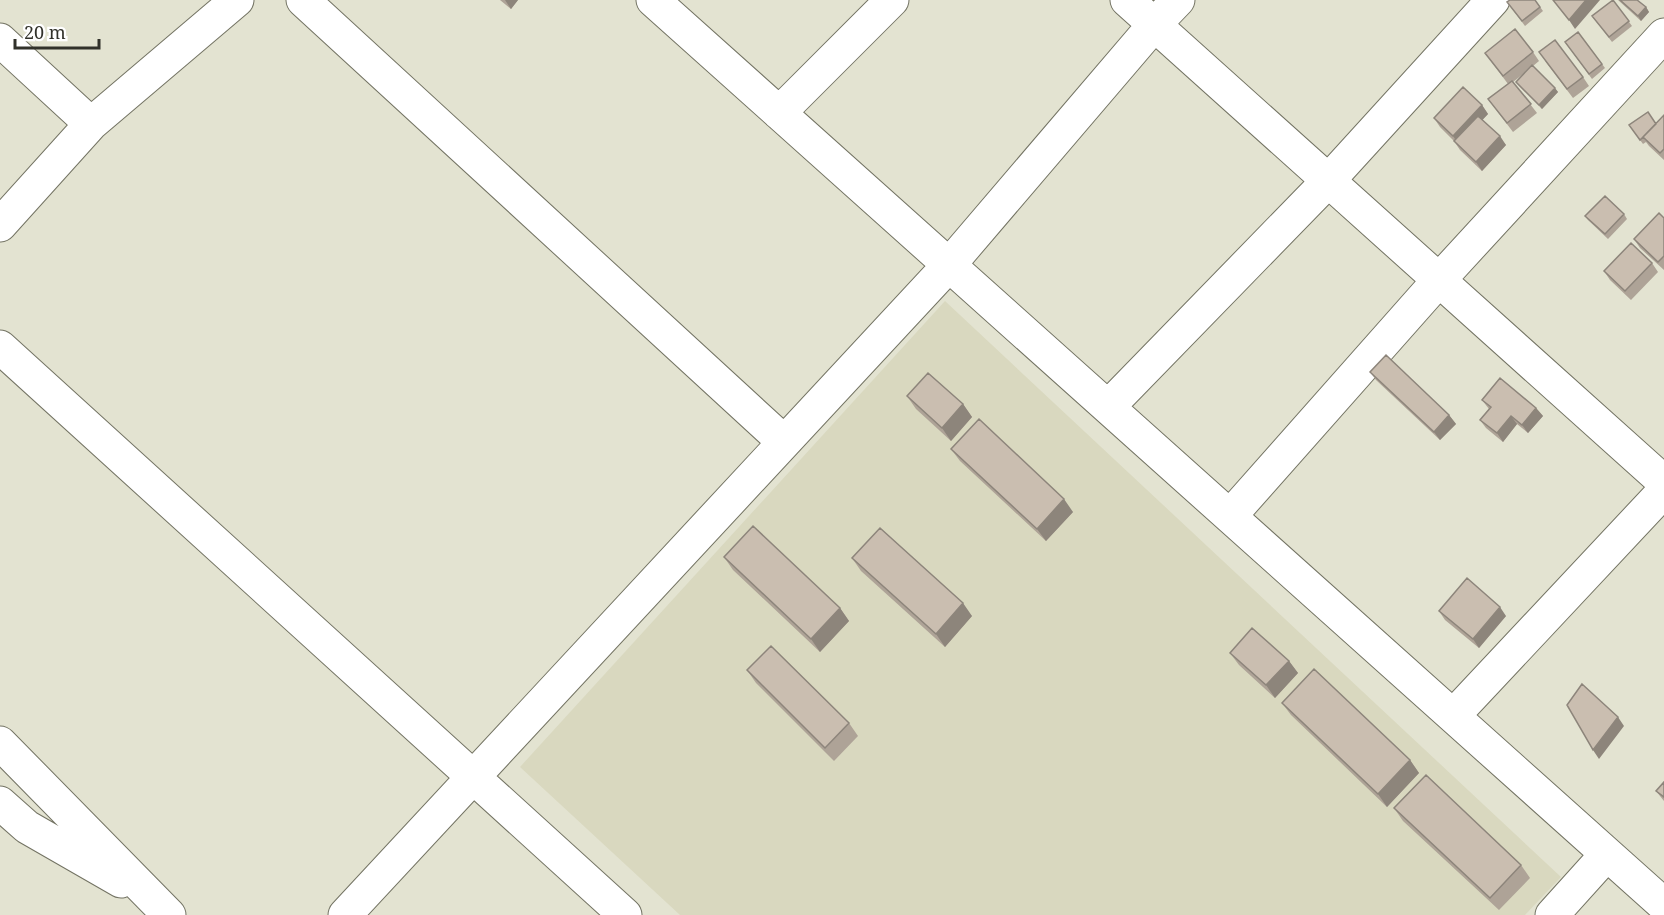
<svg xmlns="http://www.w3.org/2000/svg" width="1664" height="915" font-family="'Noto Serif',serif">
<rect width="100%" height="100%" fill="#e3e3d1"/>
<path fill="#d9d8bf" d="M945,301L1561,877L1525,915H680L520,767Z"/>
<g fill="none" stroke-linecap="round" stroke-linejoin="round">
<g stroke="#737363" stroke-width="35">
<path id="minor" d="M303,0L784,442
M653,0L1664,905
M1127,0L1664,482
M0,40L91,124
M779,113L892,0
M0,225L91,124L237,0
M0,347L625,915
M1108,407L1328,181L1493,0
M1230,516L1439,280L1664,35
M1453,716L1664,491
M0,743L169,915
M0,803L27,827L121,881
M345,915L949,265L1154,25L1178,0
M1552,915L1607,854"/>
</g>
<use href="#minor" stroke="#fff" stroke-width="33"/>
</g>
<path fill="#aea397" d="M500,0H518L511,9Z
M1535,0L1543,11L1525,26L1507,2Z
M1613,0L1632,26L1612,42L1592,16Z
M1618,0H1637L1646,7L1649,12L1641,21Z
M1578,32L1605,68L1592,79L1565,42Z
M1533,52L1539,61L1533,66L1558,92L1542,109L1519,86L1516,82L1527,71L1513,82L1537,113L1513,132L1488,99L1508,84L1485,53Z
M1545,61L1583,77L1589,86L1573,98Z
M1482,105L1488,114L1482,120L1506,145L1482,171L1460,150L1454,141L1440,127L1434,118Z
M1664,115V160L1649,146L1646,142L1643,144L1629,125L1656,123Z
M1624,214L1627,219L1608,239L1588,220L1585,216Z
M1664,218V270L1640,248L1634,239Z
M1652,263L1658,272L1631,300L1610,280L1604,271Z
M1370,372L1449,415L1456,424L1440,440L1376,380Z
M907,396L963,404L972,417L951,441L916,409Z
M1482,400L1536,408L1543,416L1528,433L1517,424L1503,442L1486,428L1480,420L1489,409Z
M951,449L1073,512L1046,541L960,461Z
M724,557L840,608L849,621L820,652L733,570Z
M852,558L972,616L945,647L861,571Z
M1439,611L1506,616L1479,648L1445,620Z
M1230,653L1289,661L1298,673L1275,698L1239,665Z
M747,670L849,723L858,736L834,761L756,683Z
M1282,703L1410,760L1419,773L1387,807L1291,715Z
M1664,782V801L1656,791Z
M1394,808L1521,865L1530,878L1499,910L1403,821Z"/>
<path fill="#8d857b" d="M505,0H518L511,9Z
M1586,0H1600L1575,29L1569,20Z
M1646,7L1649,12L1641,21L1638,16Z
M1555,88L1558,92L1542,109L1539,105Z
M1482,105L1488,114L1459,145L1453,136Z
M1500,136L1506,145L1482,171L1476,162Z
M963,404L972,417L951,441L942,428Z
M1536,408L1543,416L1528,433L1522,425Z
M1449,415L1456,424L1440,440L1434,432Z
M1511,416L1517,424L1503,442L1497,433Z
M1064,499L1073,512L1046,541L1037,529Z
M963,603L972,616L945,647L936,634Z
M1500,607L1506,616L1479,648L1473,639Z
M840,608L849,621L820,652L811,639Z
M1289,661L1298,673L1275,698L1266,685Z
M1618,717L1624,726L1599,759L1593,750Z
M1410,760L1419,773L1387,807L1378,794Z"/>
<path fill="#cabeb0" stroke="#8d857b" stroke-width="1.5" d="M1510,0H1535L1540,7L1522,21L1507,2Z
M1553,0H1586L1569,20Z
M1613,0L1629,21L1609,37L1592,16Z
M1620,0H1637L1646,7L1638,16Z
M1515,29L1533,52L1503,76L1485,53Z
M1578,32L1602,64L1589,74L1565,42Z
M1555,40L1583,77L1567,89L1539,52Z
M1532,65L1555,88L1539,105L1516,82Z
M1512,81L1531,104L1507,123L1488,99Z
M1463,87L1482,105L1453,136L1434,118Z
M1648,112L1656,124L1640,140L1629,125Z
M1664,115V149L1660,153L1643,137Z
M1478,116L1500,136L1476,162L1454,141Z
M1605,196L1624,214L1605,234L1585,216Z
M1659,213L1664,218V256L1658,262L1634,239Z
M1631,243L1652,263L1625,291L1604,271Z
M1386,355L1449,415L1434,432L1370,372Z
M928,373L963,404L942,428L907,396Z
M1500,378L1536,408L1522,425L1511,416L1497,433L1480,420L1491,407L1482,400Z
M979,419L1064,499L1037,529L951,449Z
M753,526L840,608L811,639L724,557Z
M880,528L963,603L936,634L852,558Z
M1467,578L1500,607L1473,639L1439,611Z
M1252,628L1289,661L1266,685L1230,653Z
M771,646L849,723L825,748L747,670Z
M1314,669L1410,760L1378,794L1282,703Z
M1582,684L1618,717L1593,750L1567,705Z
M1426,775L1521,865L1490,898L1394,808Z
M1664,782V797L1656,791Z"/>
<path d="M15 39v9h84v-9" fill="none" stroke="#31312a" stroke-width="3"/>
<text x="24" y="39" font-size="18" fill="#31312a" stroke="#ffffff" stroke-width="4.5" paint-order="stroke">20 m</text>
</svg>
